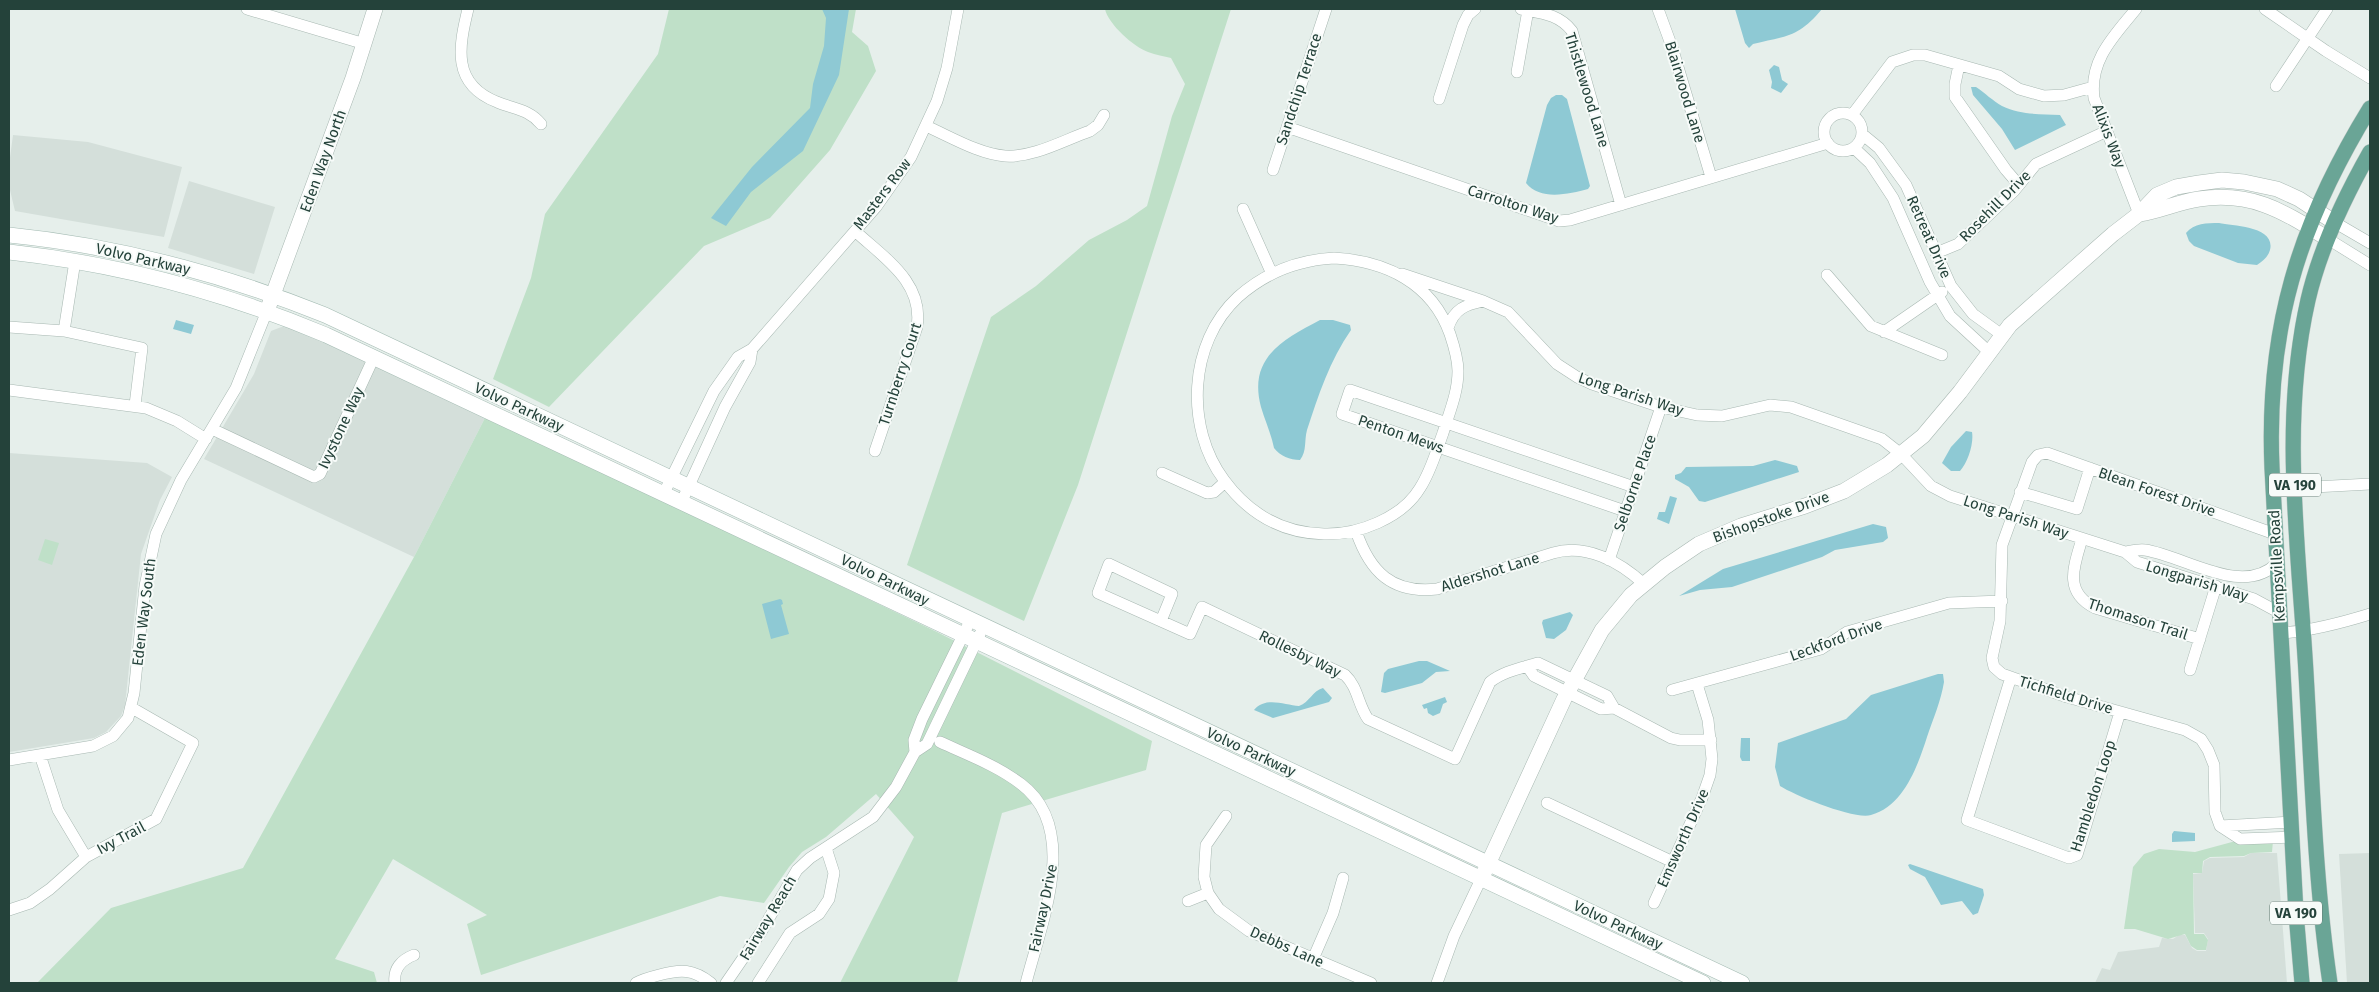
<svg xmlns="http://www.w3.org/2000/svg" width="2379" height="992" font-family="'Fira Sans',sans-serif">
<rect width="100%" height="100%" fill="#e6efeb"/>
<path fill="#d4dfda" d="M13,135L88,142L182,167L164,237L15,211L9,186V165Z
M189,181L275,207L254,274L168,248Z
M284,326H290L486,416L414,557L204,459L254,374L271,331Z
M9,453L147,463L172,477L160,500L141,554L125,705L121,716L106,732L94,738L9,752Z
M2251,853H2277L2287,983H2095L2102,968L2110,970L2118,952L2159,947L2162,938L2173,939L2179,935H2185L2192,948L2197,951H2206L2208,939L2204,933H2195L2193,874L2202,873L2204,861L2210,858L2244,857Z
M2370,853V983H2347L2339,854Z"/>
<path fill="#bfe0c8" d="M669,9H856L852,32L868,46L876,71L830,150L770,218L704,246L549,407L493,379L531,278L545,214L658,54Z
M1105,9H1231L1078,485L1024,621L907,565L991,317L1036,286L1089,240L1127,220L1147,206L1172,116L1185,84L1171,58C1164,56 1156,55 1148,52C1134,47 1108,24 1105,9Z
M486,416L937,632L1152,741L1146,770L1002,813L957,983H840L914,837L876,794L826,837L802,852L789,867L764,903L720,896L481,975L467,924L487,915L393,859L335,959L374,972L377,983H37L111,908L243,868L414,557Z
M45,539L59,543L52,565L38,560Z
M2273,841L2272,852L2251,853L2244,856L2210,857L2203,861L2202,873H2193L2194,934H2204L2208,940L2206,950H2197L2191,946L2185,934L2168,939L2135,929H2124L2133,867L2144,854L2159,849L2195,852L2232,842Z"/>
<path fill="#8ec9d4" d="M822,9H849L839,75L803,151L751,192L726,226L711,218L752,167L810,108L813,84L824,46L826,18Z
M1735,9H1822C1799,37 1787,36 1753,44L1749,48L1745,43Z
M1774,65L1779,67L1782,80L1788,84L1781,93L1771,88L1772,82L1769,70Z
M1971,87H1976C1985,93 1993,101 2002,106C2021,115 2040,114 2060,115L2066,125L2015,150L2002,129L1973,95Z
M1556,95H1562L1567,99L1590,186L1588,189C1569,194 1540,201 1526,183L1547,105L1551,98Z
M2219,223C2233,226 2276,226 2270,250C2268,257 2263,261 2257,265L2238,263L2194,246L2189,241L2186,233C2194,223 2207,223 2219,223Z
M176,320L194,325L191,334L173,329Z
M1320,320H1333L1350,325L1351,330C1330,360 1318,396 1307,430C1304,441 1307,451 1300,460C1290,460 1280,456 1274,448C1271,433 1265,421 1261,407C1248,358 1282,340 1320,320Z
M1966,431L1972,432C1974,443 1968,462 1960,471H1951L1942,463L1951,447Z
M1775,460L1797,466L1799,472L1705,502L1699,501L1689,487L1675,479V475L1681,473L1686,467L1753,466Z
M1670,496L1677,498L1669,524L1657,519L1659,512H1665Z
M1873,524L1886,527L1888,538L1883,542L1835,550L1822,557L1732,587L1700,590L1679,596L1723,569Z
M780,599L782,600L783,604L781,605L789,634L771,639L762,604Z
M1570,612L1573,615L1566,630L1554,639L1546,638L1542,623L1543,620Z
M1419,661H1427L1450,671L1436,672L1422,683L1385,693L1381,692L1384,673L1388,669Z
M1938,674H1943L1944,682C1941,701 1933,719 1927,737C1918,765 1904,806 1871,815C1855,820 1796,796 1780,786L1775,767L1778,743L1846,719L1871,695Z
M1323,688L1332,698L1329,702L1273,718L1254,710C1265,696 1285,705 1299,706C1310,702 1312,691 1323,688Z
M1445,697L1447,702L1443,704L1440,713L1433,716L1428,713L1427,708L1424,709L1422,705Z
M1741,738H1750V761H1742L1740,757Z
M2174,831L2195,833V841L2172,842V834Z
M1910,864L1983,889L1984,895L1978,913L1973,915L1962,901L1941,905L1925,877L1910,869L1908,865Z"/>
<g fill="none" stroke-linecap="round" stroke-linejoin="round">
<g stroke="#a8b8b2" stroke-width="12">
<path id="minor" d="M247,9L365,44
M468,9C459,46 451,84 497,102C513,109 529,109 541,124
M1521,9C1541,13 1559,14 1572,31L1621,205
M1658,9L1672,47L1711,177
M2136,9C2114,36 2089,60 2094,98L2139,214
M2265,9L2326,51L2370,78
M1959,65L1955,84V97L2006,170L2019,185
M1517,72L1528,10
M2276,86L2327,9
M1439,99L1463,25L1468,15L1475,9
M1824 132a19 19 0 1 1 38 0a19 19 0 1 1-38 0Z
M1852,115L1892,62L1913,55H1925L1999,76L2019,89L2044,96L2064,95L2093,87
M926,126C951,137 979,154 1005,156C1033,158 1064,140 1090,131L1098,125L1104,115
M1287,127L1559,221L1570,220L1828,143
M1862,134L1879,148L1906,185L1951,286L1973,314L2002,335
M1854,148L1870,163L1893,198L1930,282L1950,316L1989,352
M1273,170L1326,9
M1243,209L1272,274
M2334,222L2370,243
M855,231C884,258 924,282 917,327L875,451
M2328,239L2370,265
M1936,253L1958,244L2014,191L2036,164L2107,131
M1334,258C1386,261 1432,283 1450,334C1454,346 1458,359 1458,371C1458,393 1449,413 1443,433C1436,452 1431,471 1420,488C1402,518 1358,535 1324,534C1282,533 1249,514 1224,480C1185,428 1188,343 1238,297C1265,273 1298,260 1334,258Z
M1402,274L1483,301L1508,312L1557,364L1577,377L1592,384L1661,407L1697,415L1722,416L1770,405L1791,407L1882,439L1901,454L1931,486L1950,496L2125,552C2131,551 2139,549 2145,550C2185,556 2243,598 2277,563
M1827,275L1871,326L1942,355
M9,327L64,331L142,348L135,405
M1448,328C1454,309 1465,305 1483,301
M64,331L75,261
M1884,332L1942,292
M9,390L146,408L177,421L206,439
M212,429L314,477L320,474L374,357
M1162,473L1207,493L1214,492L1225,482
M2295,488L2370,484
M2020,492L2077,509L2090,468
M664,493L714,391L738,357L752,349L876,207L911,157L937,101L947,68L958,9
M682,501L725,407L750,362L752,349
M1625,511L1342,414L1350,390L1634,487
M1356,531C1370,572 1392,594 1437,589L1553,553C1586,543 1620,562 1644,584
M2275,534L2047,453L2038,455L2032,462L2002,545L2000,621L1992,658L1994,667L2002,674L2067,697L2185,730L2201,739L2208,750L2214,765L2215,812L2220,826L2240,839L2292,837
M2082,539C2074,566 2063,592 2095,608L2200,639
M2125,552L2137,562L2254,599L2280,613
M1609,560L1661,407
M970,621L922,719L914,740L915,752L927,744L980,634
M1161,621L1172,594L1109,564L1098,593L1190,634L1202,607L1345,675C1358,687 1358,705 1368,719L1455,759L1490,682C1504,671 1522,668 1538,663L1607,696L1614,708
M2281,633C2312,631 2341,623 2370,614
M1527,666L1534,676L1601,709L1614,708L1671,738L1680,740H1711
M2190,670L2216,586
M2011,677L1967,820L2069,858L2077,855L2120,712
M1672,690L1821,649L1847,632L1949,603L2002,601
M940,742C968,755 996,765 1021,784C1081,829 1041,924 1026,983
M40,755L58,810L86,857
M9,760L93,746L113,736L128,718L134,693L145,586L156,534L181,480L236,388L267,311
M1547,803L1673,862
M1226,816L1206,845L1204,877L1208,893L1219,909L1249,931L1371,983
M2220,826L2292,822
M1188,901L1208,893
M1654,903L1702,798L1710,775L1712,759L1708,720L1697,684
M9,910L30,903L50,889L86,857L156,819L193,743L132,708
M1313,959L1333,913L1343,878
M395,983C393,969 401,960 414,955
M636,983C643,979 651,977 659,975C681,969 693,969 711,983
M726,983L761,932L797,870L810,858L873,817L896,787L915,752
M758,983L790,933L819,914L829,899L834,873L826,848
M1437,983L1454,936L1481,879"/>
</g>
<g stroke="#a8b8b2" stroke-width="16">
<path id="tertiary" d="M2139,214C2160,211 2178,202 2199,199C2253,191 2284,212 2328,239
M267,311L353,78L375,9
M1483,875L1564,699L1602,630L1631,595L1665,567L1699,544L1741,526L1805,506L1844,491L1887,465L1923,436L1960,392L2010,325L2113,234L2139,214L2157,195L2176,187L2199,183L2222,180L2244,182L2277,189L2299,199L2334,222"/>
</g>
<g stroke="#a4bbb3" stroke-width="16">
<path id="secondary" d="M9,235C118,246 223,274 325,315L1742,983
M9,252C119,264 224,292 326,335L1703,983"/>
</g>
<g stroke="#c2cac8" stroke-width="16">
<path id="primary" d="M2302,983L2296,913L2272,468C2266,330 2298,225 2370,108
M2330,983C2315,883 2312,775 2306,673C2299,550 2280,423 2308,300C2320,248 2344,198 2370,152"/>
</g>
<use href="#minor" stroke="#fff" stroke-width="11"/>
<use href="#tertiary" stroke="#fff" stroke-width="15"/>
<use href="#secondary" stroke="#fff" stroke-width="15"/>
<use href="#primary" stroke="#6aa596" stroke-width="15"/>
</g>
<g text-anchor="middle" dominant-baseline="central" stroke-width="4" stroke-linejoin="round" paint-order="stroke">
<g fill="#f7fbf9" stroke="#637a73" stroke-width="1">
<rect x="2269" y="473.5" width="52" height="23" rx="4"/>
<rect x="2270" y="901.5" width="52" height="23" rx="4"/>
</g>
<g font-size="14" font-weight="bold" fill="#24423a">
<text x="2295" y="485">VA 190</text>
<text x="2296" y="913">VA 190</text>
</g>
<g font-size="15" fill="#24423a" stroke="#f7fbf9">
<text transform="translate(1299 89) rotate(-72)">Sandchip Terrace</text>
<text transform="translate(1587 90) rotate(73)">Thistlewood Lane</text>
<text transform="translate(1685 92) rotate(73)">Blairwood Lane</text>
<text transform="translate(2109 136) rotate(69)">Alixis Way</text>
<text transform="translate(323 161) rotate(-70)">Eden Way North</text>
<text transform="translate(882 194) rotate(-53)">Masters Row</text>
<text transform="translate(1513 204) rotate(18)">Carrolton Way</text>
<text transform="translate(1995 206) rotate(-45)">Rosehill Drive</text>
<text transform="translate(1929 237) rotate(66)">Retreat Drive</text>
<text transform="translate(143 259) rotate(13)">Volvo Parkway</text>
<text transform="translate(900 374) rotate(-72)">Turnberry Court</text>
<text transform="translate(1631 394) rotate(18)">Long Parish Way</text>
<text transform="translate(519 407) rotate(25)">Volvo Parkway</text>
<text transform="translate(341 428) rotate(-65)">Ivystone Way</text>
<text transform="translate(1401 434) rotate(19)">Penton Mews</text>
<text transform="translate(1635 483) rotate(-71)">Selborne Place</text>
<text transform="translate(2157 492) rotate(19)">Blean Forest Drive</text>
<text transform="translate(1771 517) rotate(-20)">Bishopstoke Drive</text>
<text transform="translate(2016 517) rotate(18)">Long Parish Way</text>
<text transform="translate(2277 566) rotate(-93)">Kempsville Road</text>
<text transform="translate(1490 572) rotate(-17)">Aldershot Lane</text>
<text transform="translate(885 580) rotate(26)">Volvo Parkway</text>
<text transform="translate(2197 581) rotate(17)">Longparish Way</text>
<text transform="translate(144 612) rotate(-83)">Eden Way South</text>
<text transform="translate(2138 619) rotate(18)">Thomason Trail</text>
<text transform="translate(1836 640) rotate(-20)">Leckford Drive</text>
<text transform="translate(1300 654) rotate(26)">Rollesby Way</text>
<text transform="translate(2066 695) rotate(17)">Tichfield Drive</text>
<text transform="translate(1251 752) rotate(25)">Volvo Parkway</text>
<text transform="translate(2093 796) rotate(-72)">Hambledon Loop</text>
<text transform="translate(121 838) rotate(-28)">Ivy Trail</text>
<text transform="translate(1683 838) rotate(-66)">Emsworth Drive</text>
<text transform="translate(1043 908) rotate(-78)">Fairway Drive</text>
<text transform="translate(768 918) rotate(-59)">Fairway Reach</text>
<text transform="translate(1618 925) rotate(25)">Volvo Parkway</text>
<text transform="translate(1287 947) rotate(24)">Debbs Lane</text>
</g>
</g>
<rect width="2379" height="992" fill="none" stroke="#24423a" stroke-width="20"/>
</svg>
